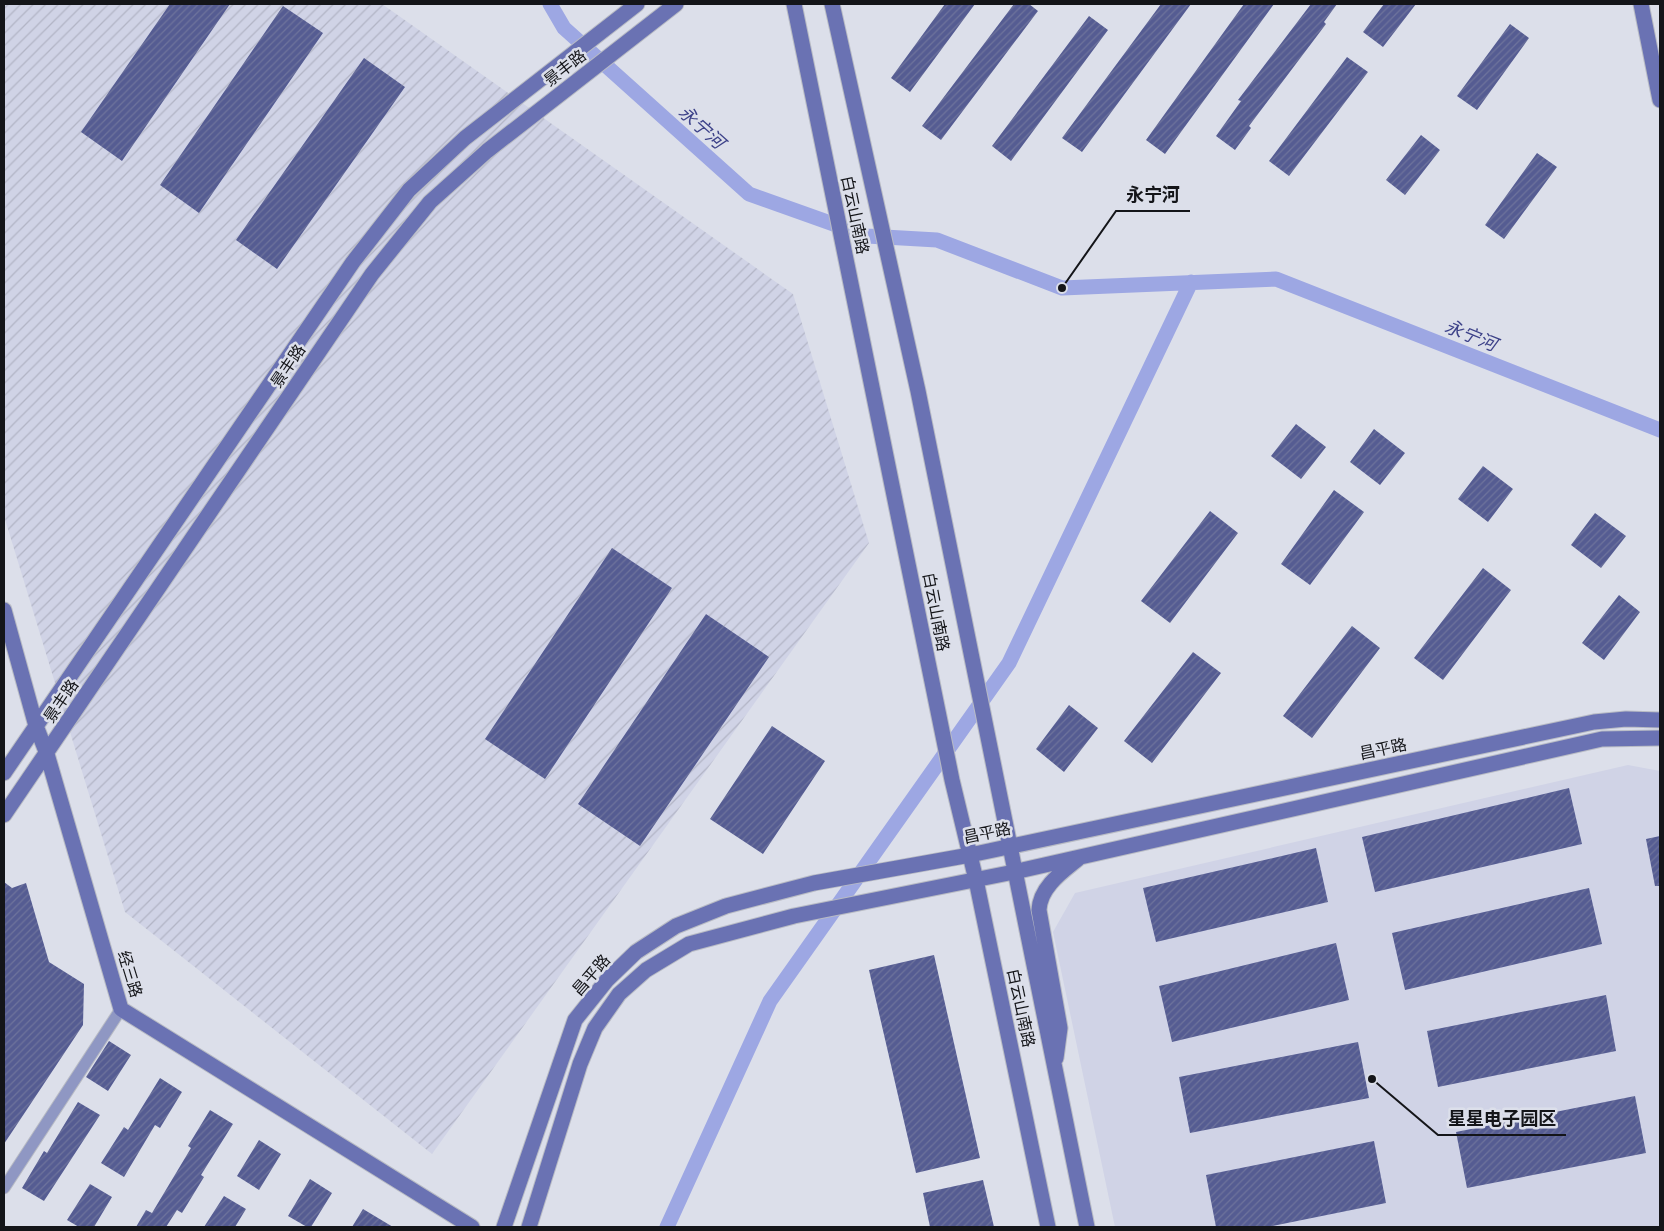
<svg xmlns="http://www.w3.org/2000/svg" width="1664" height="1231" font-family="'Work Sans','Noto Sans SC',sans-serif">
<defs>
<pattern id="industrial-furrows" width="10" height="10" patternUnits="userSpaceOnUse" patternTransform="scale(1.25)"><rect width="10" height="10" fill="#d0d3e6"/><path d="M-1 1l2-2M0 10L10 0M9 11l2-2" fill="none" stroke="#b2b4c5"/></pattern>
<pattern id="building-hatch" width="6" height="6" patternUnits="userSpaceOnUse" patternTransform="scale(1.25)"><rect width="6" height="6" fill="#555c92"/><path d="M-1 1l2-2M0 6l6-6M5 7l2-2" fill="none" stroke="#6e739c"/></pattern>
</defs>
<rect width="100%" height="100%" fill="#dcdfea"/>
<path fill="#d0d3e6" d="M1628,765L1660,771V1227H1115L1053,932L1075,893Z"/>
<path fill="url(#industrial-furrows)" d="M4,4H382L793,294L869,543L432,1154L125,912L4,516Z"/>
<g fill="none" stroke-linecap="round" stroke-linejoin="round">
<path stroke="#9da7e3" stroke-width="15" d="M550,4L564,28L749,194L867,236L937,240L1062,288L1276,279L1660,430
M667,1227L770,1001L1009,663L1191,282"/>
</g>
<path fill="url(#building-hatch)" d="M170,4H230L122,161L81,132Z
M945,4H975L910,92L891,78Z
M1014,4H1029L1038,11L941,140L922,126Z
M1161,4H1191L1082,152L1062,138Z
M1244,4H1274L1165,154L1146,140Z
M1311,4H1337L1324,22L1326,24L1249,126L1251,128L1235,150L1216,136L1241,101L1238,100Z
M1384,4H1416L1383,47L1363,32Z
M283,6L323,33L199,213L160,185Z
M1089,16L1108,30L1011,161L992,146Z
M1510,24L1529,38L1477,110L1457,96Z
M1347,57L1368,72L1289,176L1269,161Z
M364,58L405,87L277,269L236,240Z
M1421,135L1440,150L1405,195L1386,180Z
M1537,153L1557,167L1504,239L1485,225Z
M1296,424L1326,447L1301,479L1271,456Z
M1374,429L1405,453L1380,485L1350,462Z
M1483,466L1513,489L1488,522L1458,499Z
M1334,490L1364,512L1310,585L1281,564Z
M1210,511L1238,533L1170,623L1141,601Z
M1595,513L1626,536L1601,568L1571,545Z
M612,548L672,588L545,779L485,739Z
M1483,568L1511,590L1443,680L1414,658Z
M1619,595L1640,612L1604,660L1582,643Z
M706,614L769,657L640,846L578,804Z
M1352,626L1380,648L1312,738L1283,716Z
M1193,652L1221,673L1152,763L1124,741Z
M1069,705L1098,728L1064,772L1036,749Z
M772,726L825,761L763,854L710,819Z
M1569,788L1582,844L1375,892L1362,837Z
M1660,836V886H1655L1646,839Z
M1316,848L1328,902L1156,942L1143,888Z
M4,882L12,888L26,883L49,962L84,984L83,1025L4,1144Z
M1589,888L1602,944L1405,990L1392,933Z
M1336,943L1349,1000L1172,1042L1159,986Z
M934,955L980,1158L916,1173L869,970Z
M1606,995L1616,1051L1438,1087L1427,1031Z
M109,1041L131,1055L108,1091L86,1077Z
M1358,1042L1369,1098L1190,1133L1179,1077Z
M160,1078L182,1092L160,1128L155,1125L124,1177L101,1163L124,1127L128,1130Z
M1635,1096L1646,1153L1467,1188L1456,1132Z
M78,1102L100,1115L44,1201L22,1188L44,1151L47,1153Z
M210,1110L233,1124L201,1175L204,1177L182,1213L177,1210L166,1227H136L146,1210L152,1213L191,1148L188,1146Z
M259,1140L281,1154L259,1190L237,1176Z
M1374,1141L1386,1203L1267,1227H1216L1206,1175Z
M310,1179L332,1193L311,1227H307L288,1216Z
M983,1180L994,1227H930L923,1193Z
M90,1184L112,1197L94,1227H79L67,1220Z
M224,1196L246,1209L235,1227H204Z
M363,1209L393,1227H352Z"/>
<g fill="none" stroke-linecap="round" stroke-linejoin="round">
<g stroke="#b8bbc4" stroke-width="13">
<path id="street" d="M4,1188L121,1009"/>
</g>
<g stroke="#b8bbc4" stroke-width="17">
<path id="secondary" d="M794,4L952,780L976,880L1048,1227
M832,4L918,391L1087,1227
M1641,4L1660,100
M4,610L36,726L47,754L121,1009L472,1227
M4,773L353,262L409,190L465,138L637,4
M4,815L372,274L430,202L487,151L676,4
M1056,1058L1060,1028L1039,910C1040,887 1062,872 1078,859
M504,1227L575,1020L607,980L636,952L676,926L726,906L814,883L970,855L1594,722L1626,719L1660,720
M529,1227L580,1064L595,1028L619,994L646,970L689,944L794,916L1014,872L1602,739L1660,738"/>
</g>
<use href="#street" stroke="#8f97c3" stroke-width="11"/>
<use href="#secondary" stroke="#6a72b3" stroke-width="15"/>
</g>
<g text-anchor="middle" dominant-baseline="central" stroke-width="5" stroke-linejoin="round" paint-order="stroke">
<g font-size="16" fill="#141519" stroke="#dcdfea">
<text transform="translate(565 68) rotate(-38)">景丰路</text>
<text transform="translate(855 215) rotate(78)">白云山南路</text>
<text transform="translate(288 366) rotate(-56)">景丰路</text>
<text transform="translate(936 612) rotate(79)">白云山南路</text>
<text transform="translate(61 701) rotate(-56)">景丰路</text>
<text transform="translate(1383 749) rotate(-12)">昌平路</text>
<text transform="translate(987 833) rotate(-12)">昌平路</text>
<text transform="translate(130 974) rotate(73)">经三路</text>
<text transform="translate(591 975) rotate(-49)">昌平路</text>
<text transform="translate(1021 1008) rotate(78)">白云山南路</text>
</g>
<g font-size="18" font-style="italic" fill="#3d4289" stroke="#dcdfea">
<text transform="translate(702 127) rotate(42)">永宁河</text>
<text transform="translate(1471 335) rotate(22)">永宁河</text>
</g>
</g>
<path fill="none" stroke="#141519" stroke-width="2" d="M1062 288L1116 211H1190M1372 1079L1438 1135H1566"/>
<g fill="#141519" stroke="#dcdfea" stroke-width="2">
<circle cx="1062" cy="288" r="5"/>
<circle cx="1372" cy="1079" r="5"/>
</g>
<g font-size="18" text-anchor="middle" font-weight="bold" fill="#141519" stroke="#dcdfea" stroke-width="5" stroke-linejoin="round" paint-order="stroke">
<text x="1153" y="201">永宁河</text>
<text x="1502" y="1125">星星电子园区</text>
</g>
<rect width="1664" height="1231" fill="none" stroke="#141519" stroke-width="10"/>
</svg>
